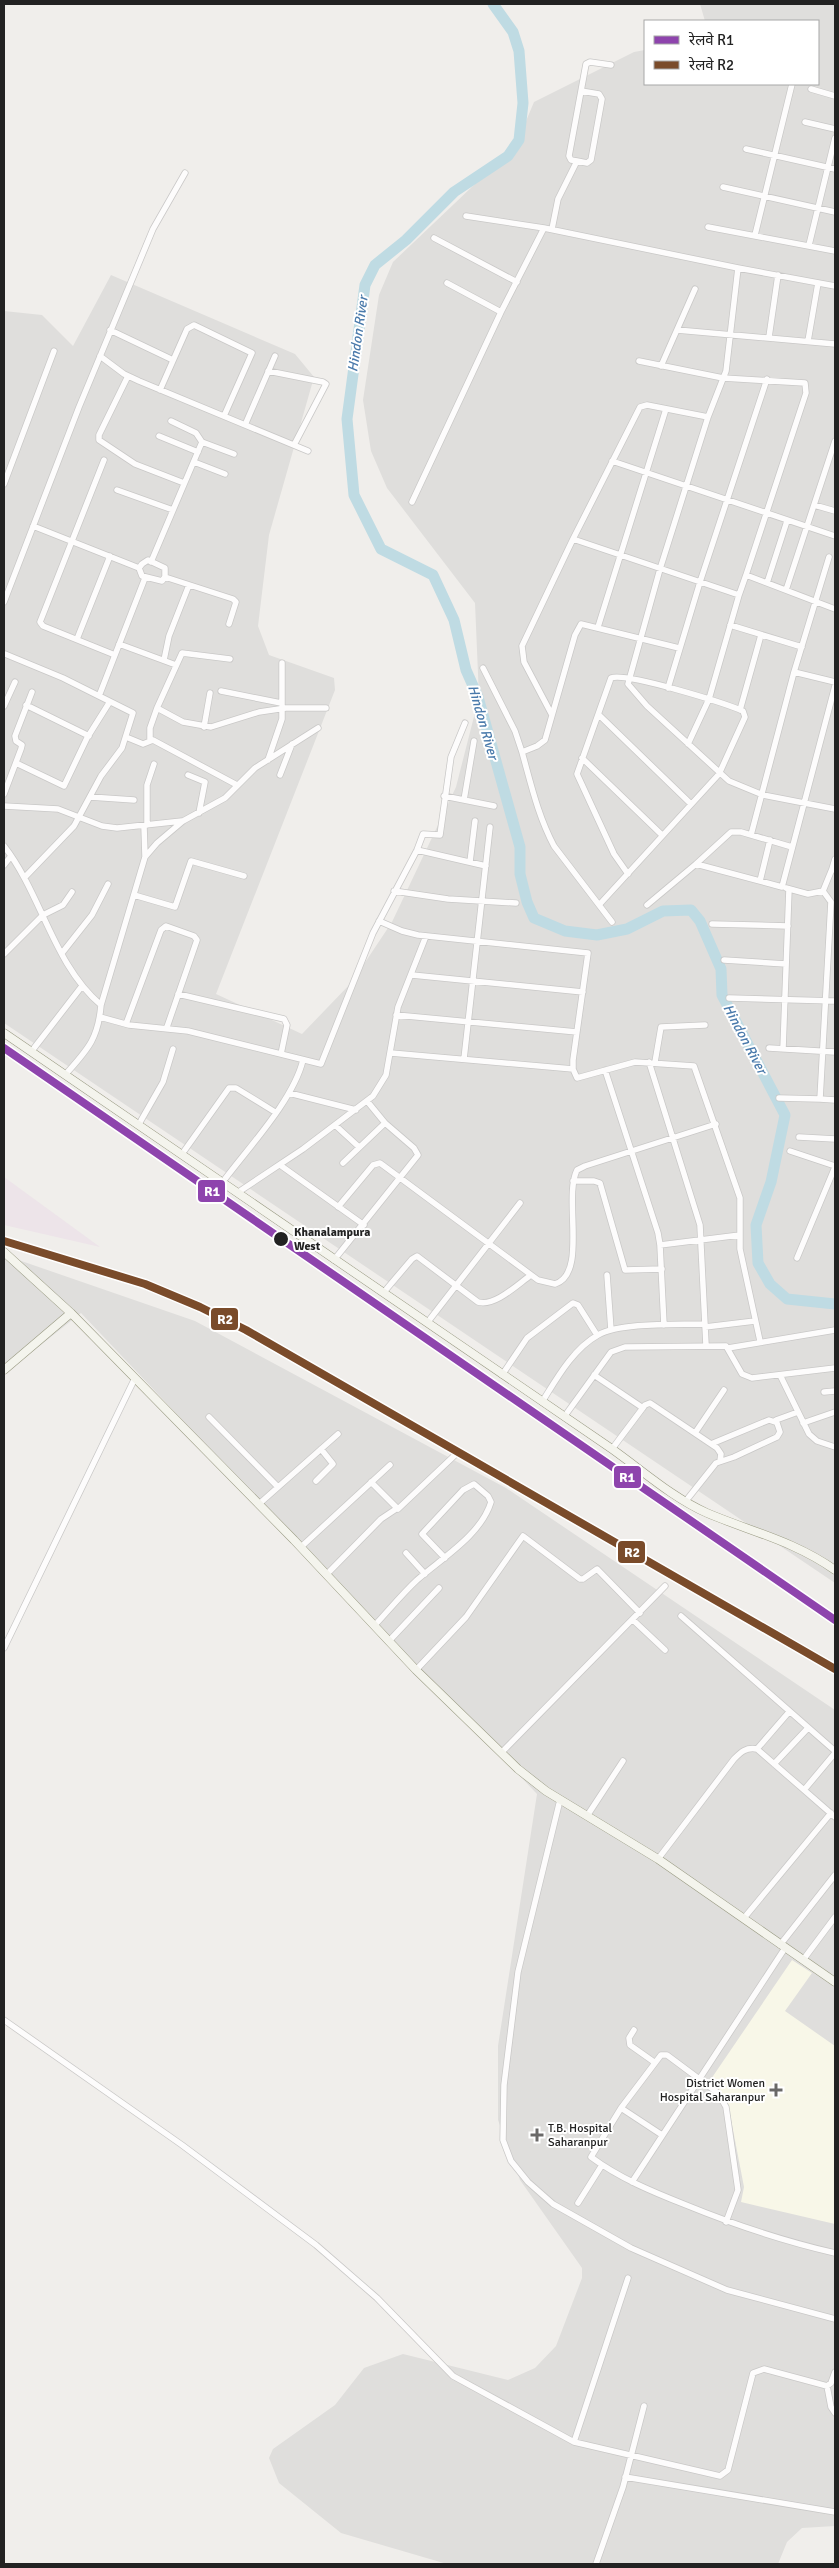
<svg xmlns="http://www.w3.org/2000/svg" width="839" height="2568" font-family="Signika,'Noto Sans Devanagari',sans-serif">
<rect width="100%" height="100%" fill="#f0eeeb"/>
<path fill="#dfdedc" d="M700,4H835V1583L4,1023V311L42,315L73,346L111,275L295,354L314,377L269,535L258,626L269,655L334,678L335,690L216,994L302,1034L352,982L392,922L456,787L479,697L475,603L387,488L371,451L363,400L379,295L393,262L516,145L534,102L634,52L645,50V84H818V21H705Z
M4,1255L195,1321L506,1488L835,1710V2526L802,2528L787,2542L778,2564H447L341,2533L279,2483L269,2458L273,2449L335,2405L364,2368L403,2354L508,2380L535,2368L556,2346L582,2278V2268L520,2180L498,2120V2046L537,1794L81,1313L4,1374Z"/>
<path fill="#f8f7e8" d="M792,1960L812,1973L785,2011L835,2046V2224L741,2202L744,2187L729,2109L726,2099L709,2082Z"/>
<path fill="#ede4e9" d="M4,1177L100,1247L4,1225Z"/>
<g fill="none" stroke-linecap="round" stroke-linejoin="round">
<path stroke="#bfdbe3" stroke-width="11" d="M493,4L513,32L519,51L523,103L519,140L508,156L454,192L406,240L375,265L365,285L347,419L354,495L381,549L433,575L454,620L466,670L478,697L520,847V874L527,902L534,918L565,931L597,935L627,929L663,911L691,910L700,921L721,969L722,995L785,1115L771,1182L756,1225L758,1263L770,1284L787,1299L835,1304"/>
<g stroke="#c9c8c7" stroke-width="7">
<path id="street" d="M811,89L835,96
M805,122L835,129
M746,149L835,169
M577,161L587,163L591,160L602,99L599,94L581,91
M723,187L835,212
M466,216L544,228
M708,227L835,251
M552,229L558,199L577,161L571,160L569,156L586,64L590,62L611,65
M755,235L792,84
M434,238L517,282
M809,245L835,138
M738,268L726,371L708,417L660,569L628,684L647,706L729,781L763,795L835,809
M447,283L501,312
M110,330L173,360
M677,330L835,344
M769,337L778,275
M808,341L818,283
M100,356L124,374L139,381L308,451
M639,361L723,378L805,383L806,393L746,575
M661,366L695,289
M268,371L323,382L326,384L294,445
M128,376L99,435V440L135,464L184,483
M160,390L187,329L194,325L252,353L224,416
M171,421L196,433L202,442
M245,425L275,356
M159,436L198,452
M104,460L40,622L43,626L115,655
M612,461L835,536
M194,462L225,474
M4,484L54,351
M117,490L173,510
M412,502L501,312L544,228L738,268L835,286
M814,505L835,511
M33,526L139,568L142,576L162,581L165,577L233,599L236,602L229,624
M573,539L640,407L647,405L708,417
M151,562L202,442L234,454
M139,568L142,564L148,560L165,568V577
M767,583L787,521
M786,590L835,441
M4,602L79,407L153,229L185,173
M730,625L802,647
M598,627L666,409
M77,639L110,556
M119,644L176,665
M5,654L63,678L99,696
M164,660L169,636L189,585
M483,668L515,731L522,752
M794,672L835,682
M668,688L700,582L767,379
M221,691L281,703
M26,705L89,736
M4,706L15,682
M157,708L182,653L230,659
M740,710L761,635
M552,715L524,662L522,646L573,539L739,595L746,575L835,609
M599,715L691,804
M204,727L210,693
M126,737L143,744L153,740L237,785
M150,739V728L157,708L183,722L211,727L259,712L286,708H326
M688,744L709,699L739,595
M582,758L662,835
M268,760L282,719V663
M16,763L64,786L87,738L109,703
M188,775L205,782L199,813
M280,775L292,744
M4,794L21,749L22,745L16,741L15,736L32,692
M444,796L494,806
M90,797L134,800
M464,800L474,741
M4,806L58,809L102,826L117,828L182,821
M147,825V785L154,764
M144,826L145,856
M751,835L794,672L829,557
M4,846C42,895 53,964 101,1005C98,1040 87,1050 65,1075
M417,850L486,866
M835,859L832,869L835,870
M470,862L475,821
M696,864L731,832H741L792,847
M4,865L11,856
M25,877L74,826L101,776L122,748L133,713L99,696L145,578
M760,881L770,840
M786,888L808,894L823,891L832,869
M394,891L448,899L516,903
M823,891L831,902L820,1099L835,1100
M134,895L175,907L191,861L244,876
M599,905L719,774L745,717L743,711C724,703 626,672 611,678L577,774L614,854L628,874
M647,905L696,864L782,887L835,686
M379,921L402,931L418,935L588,953L573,1060V1069L577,1078L635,1062L694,1066L740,1198V1249L760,1341
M612,922L554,846C538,816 531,784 522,752L537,746L545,740L575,635L581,624L679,648
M712,924L788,926
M62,953L92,915L108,884
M4,954L43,915L63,905L72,892
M724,960L786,964
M412,975L583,992
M178,994L284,1019L287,1025L281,1054
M729,998L835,1001
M101,1005L145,857L157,843L183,821L225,798L255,768L318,728
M396,1015L577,1032
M100,1017L129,1025L188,1031L321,1064L373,933L417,850L423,834L440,835L451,757L465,723
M126,1024L161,930L166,926L194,936L197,940L167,1027
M769,1048L835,1052
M783,1049L789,889
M31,1052L82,986
M391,1053L573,1069
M464,1059L490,827
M649,1062L700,1225L706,1345
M655,1062L661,1027L705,1025
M605,1070L658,1233L660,1245L664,1325
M289,1093L356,1110
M779,1098L820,1099
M139,1124L163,1082L173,1049
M335,1125L359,1147
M799,1137L835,1139
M790,1151L835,1166
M182,1154L229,1088H236L275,1112
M343,1163L385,1123
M280,1165L364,1225
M573,1181H594L600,1183L625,1270L662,1269
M222,1183C247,1149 293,1101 303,1060
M237,1193L303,1149L373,1096L386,1075L398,1007L426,936
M338,1207L373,1165L380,1163L538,1280L555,1284C588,1274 563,1198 577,1170L585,1166L716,1124
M660,1245L740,1235
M797,1258L835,1167
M334,1260L418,1155L414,1148L385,1123L367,1101
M607,1275L611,1330
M384,1292L412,1259L417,1256L478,1302C495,1307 518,1284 531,1275
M427,1323L520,1203
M705,1327L755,1321
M728,1348L835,1330
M502,1375L527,1338L573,1303L578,1305L597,1335
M594,1375L643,1408
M780,1375L809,1434L817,1441L835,1447
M824,1392L835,1391
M542,1402C557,1378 573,1349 598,1335C622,1322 677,1325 705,1324
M209,1417L278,1487
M564,1417L611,1352L625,1347L726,1346L742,1374L752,1378L835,1368
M803,1423L835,1412
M695,1433L724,1390
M711,1444L769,1420L775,1422
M612,1449L645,1405L650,1403L717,1448L721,1454L720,1461
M316,1481L333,1464L321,1449
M371,1482L398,1509L455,1455
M685,1502L716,1463L734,1457L777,1437L780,1432L776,1420L798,1412
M259,1504L338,1434
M301,1547L390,1465
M406,1553L425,1574
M327,1574L381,1519L396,1509
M681,1616L835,1751
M633,1620L665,1650
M375,1625C389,1610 402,1594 417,1580C442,1558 481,1535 491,1502L488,1496L474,1484L463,1490L422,1534L445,1558
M389,1641L439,1588
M4,1648L135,1378
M416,1670L466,1617L523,1536L580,1579H583L597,1569L640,1613
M757,1749L789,1712
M502,1752L665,1586
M774,1764L808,1728
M804,1790L835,1753
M560,1800L518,1972L504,2085L503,2140L511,2161L528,2182L553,2204L631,2248L727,2290L835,2319
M587,1816L623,1761
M658,1859L734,1759C741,1752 746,1747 757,1749L835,1817
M744,1918L831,1813
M780,1945L835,1875
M803,1960L835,1917
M4,2020L182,2145L316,2245L377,2298L453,2376L574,2442L720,2476L728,2470L753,2373L764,2369L827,2386L831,2383L835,2372
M634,2030L629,2038L630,2045L654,2062
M621,2108L662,2135
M632,2182L785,1948
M578,2203L602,2165
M726,2222L738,2190L726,2107L718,2093L667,2055H661L621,2108L591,2157C619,2178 653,2192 686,2205C735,2225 783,2241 835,2253
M827,2386L831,2407L835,2413
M574,2442L628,2278
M625,2477L835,2512
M596,2564L623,2487L644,2406"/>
</g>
<g stroke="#999a82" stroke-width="9">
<path id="secondary" d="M4,1033L612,1449C643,1471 673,1498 707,1513C752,1532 794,1541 835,1570
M4,1252L71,1313
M4,1370L71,1313L294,1540L416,1670L518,1769L546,1791L658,1859L835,1982"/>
</g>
<use href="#street" stroke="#fdfcfc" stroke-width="5.5"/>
<use href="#secondary" stroke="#f4f4ed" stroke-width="8"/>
<g stroke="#ccc" stroke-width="4">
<path id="rail" d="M4,1241L145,1284L200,1307L246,1330L835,1669"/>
</g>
<use href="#rail" stroke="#fff" stroke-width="2" stroke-dasharray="5.5" stroke-linecap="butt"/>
<g stroke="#fff" stroke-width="11">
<path id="rail-1" d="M4,1048L835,1620"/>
</g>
<g stroke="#fff" stroke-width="11">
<path id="rail-2" d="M4,1241L145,1284L200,1307L246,1330L835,1669"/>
</g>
<use href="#rail-1" stroke="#8e44ad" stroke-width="8"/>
<use href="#rail-2" stroke="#7a4b2a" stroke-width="8"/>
</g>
<circle fill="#222" stroke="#fff" stroke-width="2" cx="281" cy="1239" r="8"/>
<g fill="#6a6968" stroke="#fff" stroke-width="2">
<path d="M773.5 2082.5h5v5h5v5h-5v5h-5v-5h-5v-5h5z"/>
<path d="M534.5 2127.5h5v5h5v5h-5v5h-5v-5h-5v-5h5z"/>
</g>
<g text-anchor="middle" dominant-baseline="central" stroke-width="4" stroke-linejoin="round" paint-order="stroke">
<g font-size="12" font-weight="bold" fill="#222" stroke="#fff" text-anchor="start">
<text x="294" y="1232">Khanalampura<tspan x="294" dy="14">West</tspan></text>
</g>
<g font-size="12" fill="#222" stroke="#fff" text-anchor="end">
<text x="765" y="2083">District Women<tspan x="765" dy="14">Hospital Saharanpur</tspan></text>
<text x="548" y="2128" text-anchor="start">T.B. Hospital<tspan x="548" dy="14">Saharanpur</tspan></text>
</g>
<g font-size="14" font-style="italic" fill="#4a7aab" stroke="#fff">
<text transform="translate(358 334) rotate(-82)">Hindon River</text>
<text transform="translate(483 722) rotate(74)">Hindon River</text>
<text transform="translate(745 1039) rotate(62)">Hindon River</text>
</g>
</g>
<g stroke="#fff" stroke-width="2">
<rect x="197" y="1179" width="29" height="24" rx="5" fill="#8e44ad"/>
<rect x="210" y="1307" width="29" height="24" rx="5" fill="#7a4b2a"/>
<rect x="613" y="1465" width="29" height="24" rx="5" fill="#8e44ad"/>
<rect x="617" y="1540" width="29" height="24" rx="5" fill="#7a4b2a"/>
</g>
<g font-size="14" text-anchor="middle" font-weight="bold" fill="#fff">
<text x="212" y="1196">R1</text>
<text x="225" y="1324">R2</text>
<text x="627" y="1482">R1</text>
<text x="632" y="1557">R2</text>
</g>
<rect width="839" height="2568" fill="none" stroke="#222222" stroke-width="10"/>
<rect x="644" y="20" width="175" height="65" fill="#ffffff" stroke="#a7a7a7"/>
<rect x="654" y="36" width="25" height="8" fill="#8e44ad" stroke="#a7a7a7"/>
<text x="689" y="45" font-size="15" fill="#222222">रेलवे R1</text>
<rect x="654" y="61" width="25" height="8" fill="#7a4b2a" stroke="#a7a7a7"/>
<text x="689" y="70" font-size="15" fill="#222222">रेलवे R2</text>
</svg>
